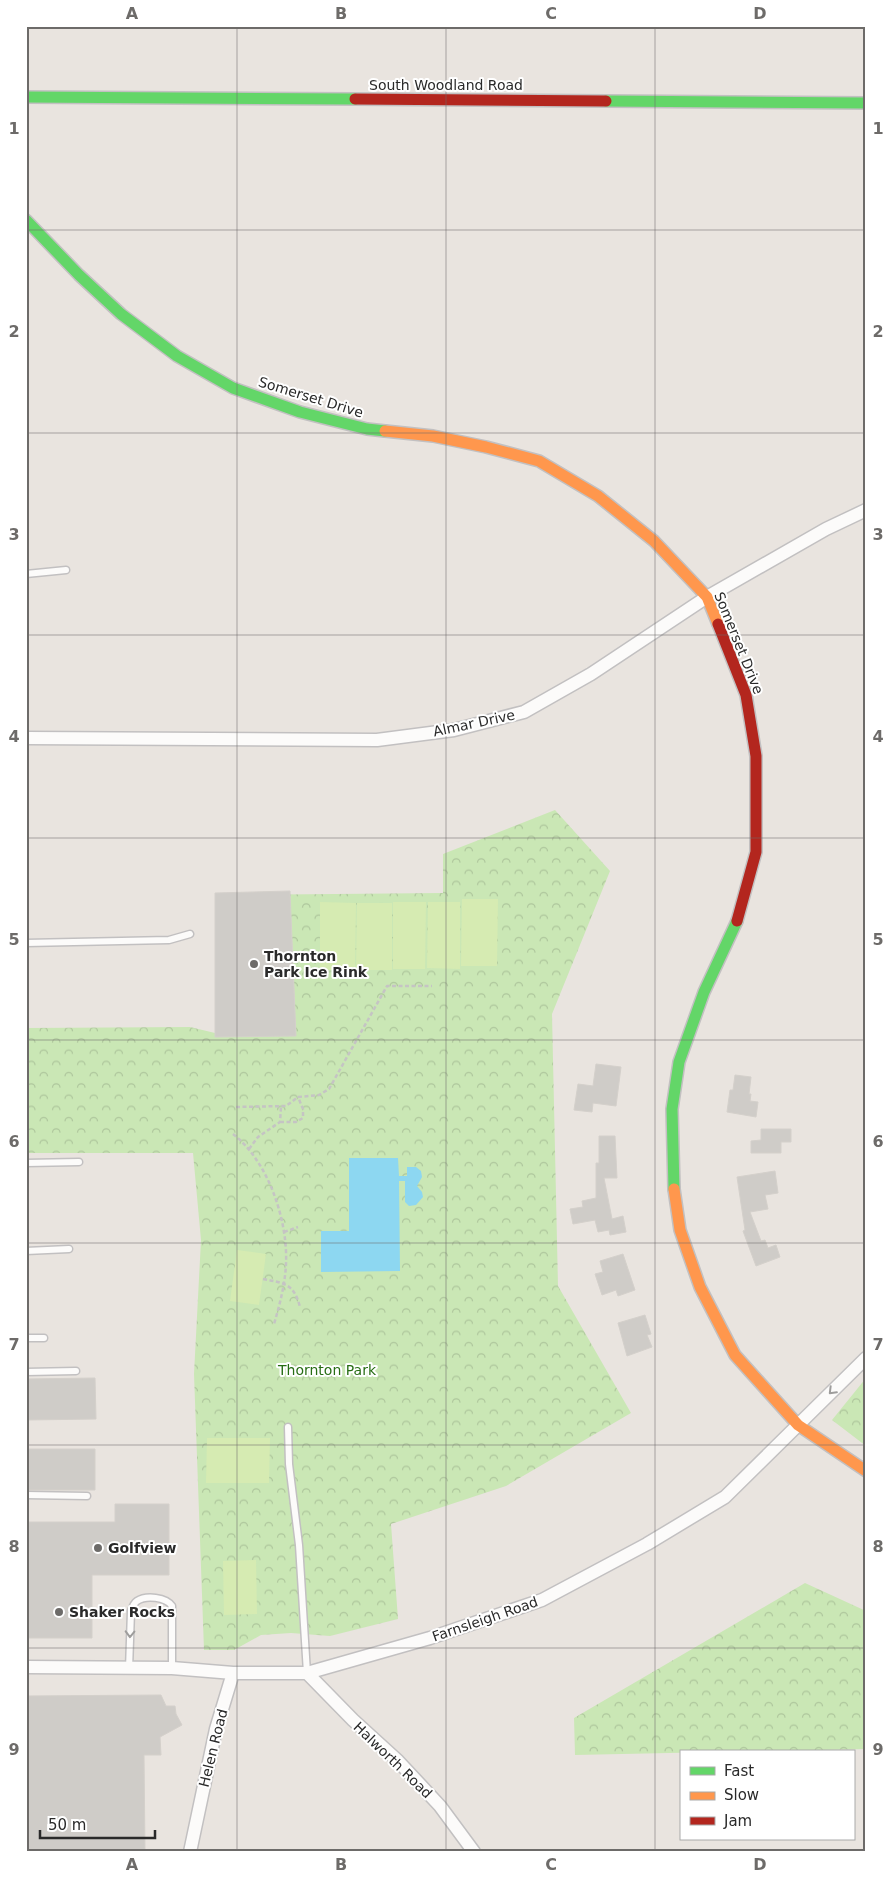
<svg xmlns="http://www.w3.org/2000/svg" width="892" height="1878" font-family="'DejaVu Sans',sans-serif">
<defs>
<pattern id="forest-crowns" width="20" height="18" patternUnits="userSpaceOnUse" patternTransform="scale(1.25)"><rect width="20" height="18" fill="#cae7b5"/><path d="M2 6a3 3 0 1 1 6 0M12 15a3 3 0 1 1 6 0" fill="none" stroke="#aec69c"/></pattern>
</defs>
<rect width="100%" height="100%" fill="#e9e4df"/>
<path fill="url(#forest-crowns)" d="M555,810L610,871L552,1014L558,1286L631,1413L506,1486L391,1524L398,1619L330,1636L291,1633L261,1635L234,1650H204L194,1374L201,1240L193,1153H26V1028L190,1027L215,1033L221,895L443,893V854Z
M866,1378V1446L832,1420Z
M805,1583L866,1611V1749L575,1755L574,1718Z"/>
<path fill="#d6ebb2" d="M462,899H498L497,966H461Z
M320,902L356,903L355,970H320Z
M393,902H426L425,969H393Z
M428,902H460V969L427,968Z
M357,903H392V970H356Z
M237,1250L266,1254L259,1305L230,1301Z
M207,1438H270L269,1483H206Z
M256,1560L257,1614L224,1615L223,1561Z"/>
<path fill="#8dd7f1" d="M349,1158H398L399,1176H407V1167H416L421,1171L422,1177L417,1186L422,1192L423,1197L416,1205L409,1206L405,1202V1181H399L400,1271L321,1272V1231H349Z"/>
<path fill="#cfccc8" stroke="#d4d0cb" d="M290,891L296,1036L215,1037V893Z
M596,1064L621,1067L616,1106L593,1103L592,1112L574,1110L578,1084L593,1086Z
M735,1075L751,1077L749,1094H751L750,1101L758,1102L756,1117L727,1112L730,1090H733Z
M761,1129H791V1142H781V1153H751V1141L761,1140Z
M599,1136H615L617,1178H604L612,1219L623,1216L626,1232L610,1235L609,1230L598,1232L595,1220L573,1224L570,1209L583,1207L582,1201L596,1198V1163H599Z
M775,1171L778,1193L765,1195L768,1209L750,1212L761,1241L765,1240L768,1248L776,1245L780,1257L756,1266L743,1231L745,1230L737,1177Z
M623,1254L635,1290L618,1296L616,1290L602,1295L595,1274L603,1272L600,1261Z
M645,1315L651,1334L647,1335L652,1347L627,1356L618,1323Z
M95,1378L96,1419L26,1420V1379Z
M26,1449H95V1490H26Z
M115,1504H169V1575H92V1638H26V1522H115Z
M161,1695L166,1706H175L176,1714L182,1725L160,1737L161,1755H144L145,1852H26V1696Z"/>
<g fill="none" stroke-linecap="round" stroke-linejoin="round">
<g stroke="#c2c0c1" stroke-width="9">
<path id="lane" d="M26,574L66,570
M26,943L169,940L190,934
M26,1163L79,1162
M26,1251L69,1249
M26,1338H44
M26,1372L76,1371
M288,1427L289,1464L299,1545L307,1673
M26,1495L87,1496
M129,1669L131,1611C132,1608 134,1603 137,1601C146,1595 166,1597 172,1606V1668"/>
</g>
<g stroke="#c2c0c1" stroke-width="15">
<path id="street" d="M26,738L377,740L454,730L524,712L591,674L707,597L826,529L866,510
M26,1667L172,1668L233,1673H307L430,1638L542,1600L647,1544L725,1497L866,1358
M307,1673L353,1720L398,1761L440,1806L474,1852
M190,1852L216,1729L233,1673"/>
</g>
<g stroke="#c2c0c1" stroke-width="14">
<path id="fast" d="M26,97L355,99
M606,101L866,103
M26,220L79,275L121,314L177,356L233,388L300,412L367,429L385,431
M674,1189L672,1109L679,1062L704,992L737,921"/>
</g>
<g stroke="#c2c0c1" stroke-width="14">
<path id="slow" d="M385,431L433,436L486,447L539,461L598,496L654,541L707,597L718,624
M674,1189L680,1230L700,1287L735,1355L798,1425L866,1471"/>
</g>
<g stroke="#c2c0c1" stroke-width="14">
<path id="jam" d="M355,99L606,101
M718,624L746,695L756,756V852L737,921"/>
</g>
<path stroke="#c5c4c4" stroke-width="2.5" stroke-dasharray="4 2.5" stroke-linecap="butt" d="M236,1107L286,1106L298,1097L319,1095L329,1089L387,986H432
M280,1122H296L303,1118V1109L298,1097
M233,1134C268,1161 288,1220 286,1264C285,1284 280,1304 274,1324
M249,1149L258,1137L280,1122L281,1107
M284,1232L298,1227
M263,1279C285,1283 294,1284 300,1307"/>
<use href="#lane" stroke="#fcfbfa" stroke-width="6"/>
<use href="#street" stroke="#fcfbfa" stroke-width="12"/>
<use href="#fast" stroke="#63d668" stroke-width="11"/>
<use href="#slow" stroke="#ff974d" stroke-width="11"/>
<use href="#jam" stroke="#b3261e" stroke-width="11"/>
</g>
<defs><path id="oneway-chevron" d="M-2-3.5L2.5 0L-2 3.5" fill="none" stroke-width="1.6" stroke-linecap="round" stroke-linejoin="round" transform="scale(1.25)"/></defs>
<g stroke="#9e9d9c">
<use href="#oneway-chevron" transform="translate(832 1391) rotate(135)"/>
<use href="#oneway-chevron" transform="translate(130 1634) rotate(91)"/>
</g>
<path fill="none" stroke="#6d6b69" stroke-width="1" stroke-opacity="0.55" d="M237,26V1852M446,26V1852M655,26V1852M26,230H866M26,433H866M26,635H866M26,838H866M26,1040H866M26,1243H866M26,1445H866M26,1648H866"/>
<g fill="#6d6b69" stroke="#fff" stroke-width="2">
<circle cx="254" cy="964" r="5"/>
<circle cx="98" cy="1548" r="5"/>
<circle cx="59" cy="1612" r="5"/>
</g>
<g text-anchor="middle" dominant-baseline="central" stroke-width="4" stroke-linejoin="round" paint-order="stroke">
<g font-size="14" fill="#2a2a2a" stroke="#fff">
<text x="446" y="85">South Woodland Road</text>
<text transform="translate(311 397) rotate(17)">Somerset Drive</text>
<text transform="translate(739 643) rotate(68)">Somerset Drive</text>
<text transform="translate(474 723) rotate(-12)">Almar Drive</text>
<text transform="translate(485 1619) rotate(-19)">Farnsleigh Road</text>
<text transform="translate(213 1748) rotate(-76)">Helen Road</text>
<text transform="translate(393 1760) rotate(44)">Halworth Road</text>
</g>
<g font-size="14" font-weight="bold" fill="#2a2a2a" stroke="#fff" text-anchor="start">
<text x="264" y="956">Thornton<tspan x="264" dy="16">Park Ice Rink</tspan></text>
<text x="108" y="1548">Golfview</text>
<text x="69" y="1612">Shaker Rocks</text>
</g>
<g font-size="14" fill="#276d14" stroke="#fff">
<text x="327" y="1370">Thornton Park</text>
</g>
</g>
<rect width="892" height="1878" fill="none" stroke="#ffffff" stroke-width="55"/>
<rect x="680" y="1750" width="175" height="90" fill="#ffffff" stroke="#aaaaaa"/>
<rect x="690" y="1767" width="25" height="8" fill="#63d668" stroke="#aaaaaa"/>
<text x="724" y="1776" font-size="15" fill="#2a2a2a">Fast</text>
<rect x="690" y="1792" width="25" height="8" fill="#ff974d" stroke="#aaaaaa"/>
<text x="724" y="1800" font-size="15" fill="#2a2a2a">Slow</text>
<rect x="690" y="1817" width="25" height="8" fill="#b3261e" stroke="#aaaaaa"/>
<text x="724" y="1826" font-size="15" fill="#2a2a2a">Jam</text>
<path d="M40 1830v8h115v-8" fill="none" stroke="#2a2a2a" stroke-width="2.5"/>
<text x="48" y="1830" font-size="15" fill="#2a2a2a" stroke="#ffffff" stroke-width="4" paint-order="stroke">50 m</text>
<rect x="28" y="28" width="836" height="1822" fill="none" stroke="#6d6b69" stroke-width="2"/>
<g font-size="16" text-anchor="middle" font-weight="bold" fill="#6d6b69">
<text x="132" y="19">A</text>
<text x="341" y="19">B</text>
<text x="551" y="19">C</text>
<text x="760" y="19">D</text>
<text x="14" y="134">1</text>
<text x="878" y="134">1</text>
<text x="14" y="337">2</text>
<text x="878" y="337">2</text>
<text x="14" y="540">3</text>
<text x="878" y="540">3</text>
<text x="14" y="742">4</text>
<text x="878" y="742">4</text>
<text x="14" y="945">5</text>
<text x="878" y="945">5</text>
<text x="14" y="1147">6</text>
<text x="878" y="1147">6</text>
<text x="14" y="1350">7</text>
<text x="878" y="1350">7</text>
<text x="14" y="1552">8</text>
<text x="878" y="1552">8</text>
<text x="14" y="1755">9</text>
<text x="878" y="1755">9</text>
<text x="132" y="1870">A</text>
<text x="341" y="1870">B</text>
<text x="551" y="1870">C</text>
<text x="760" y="1870">D</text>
</g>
</svg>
